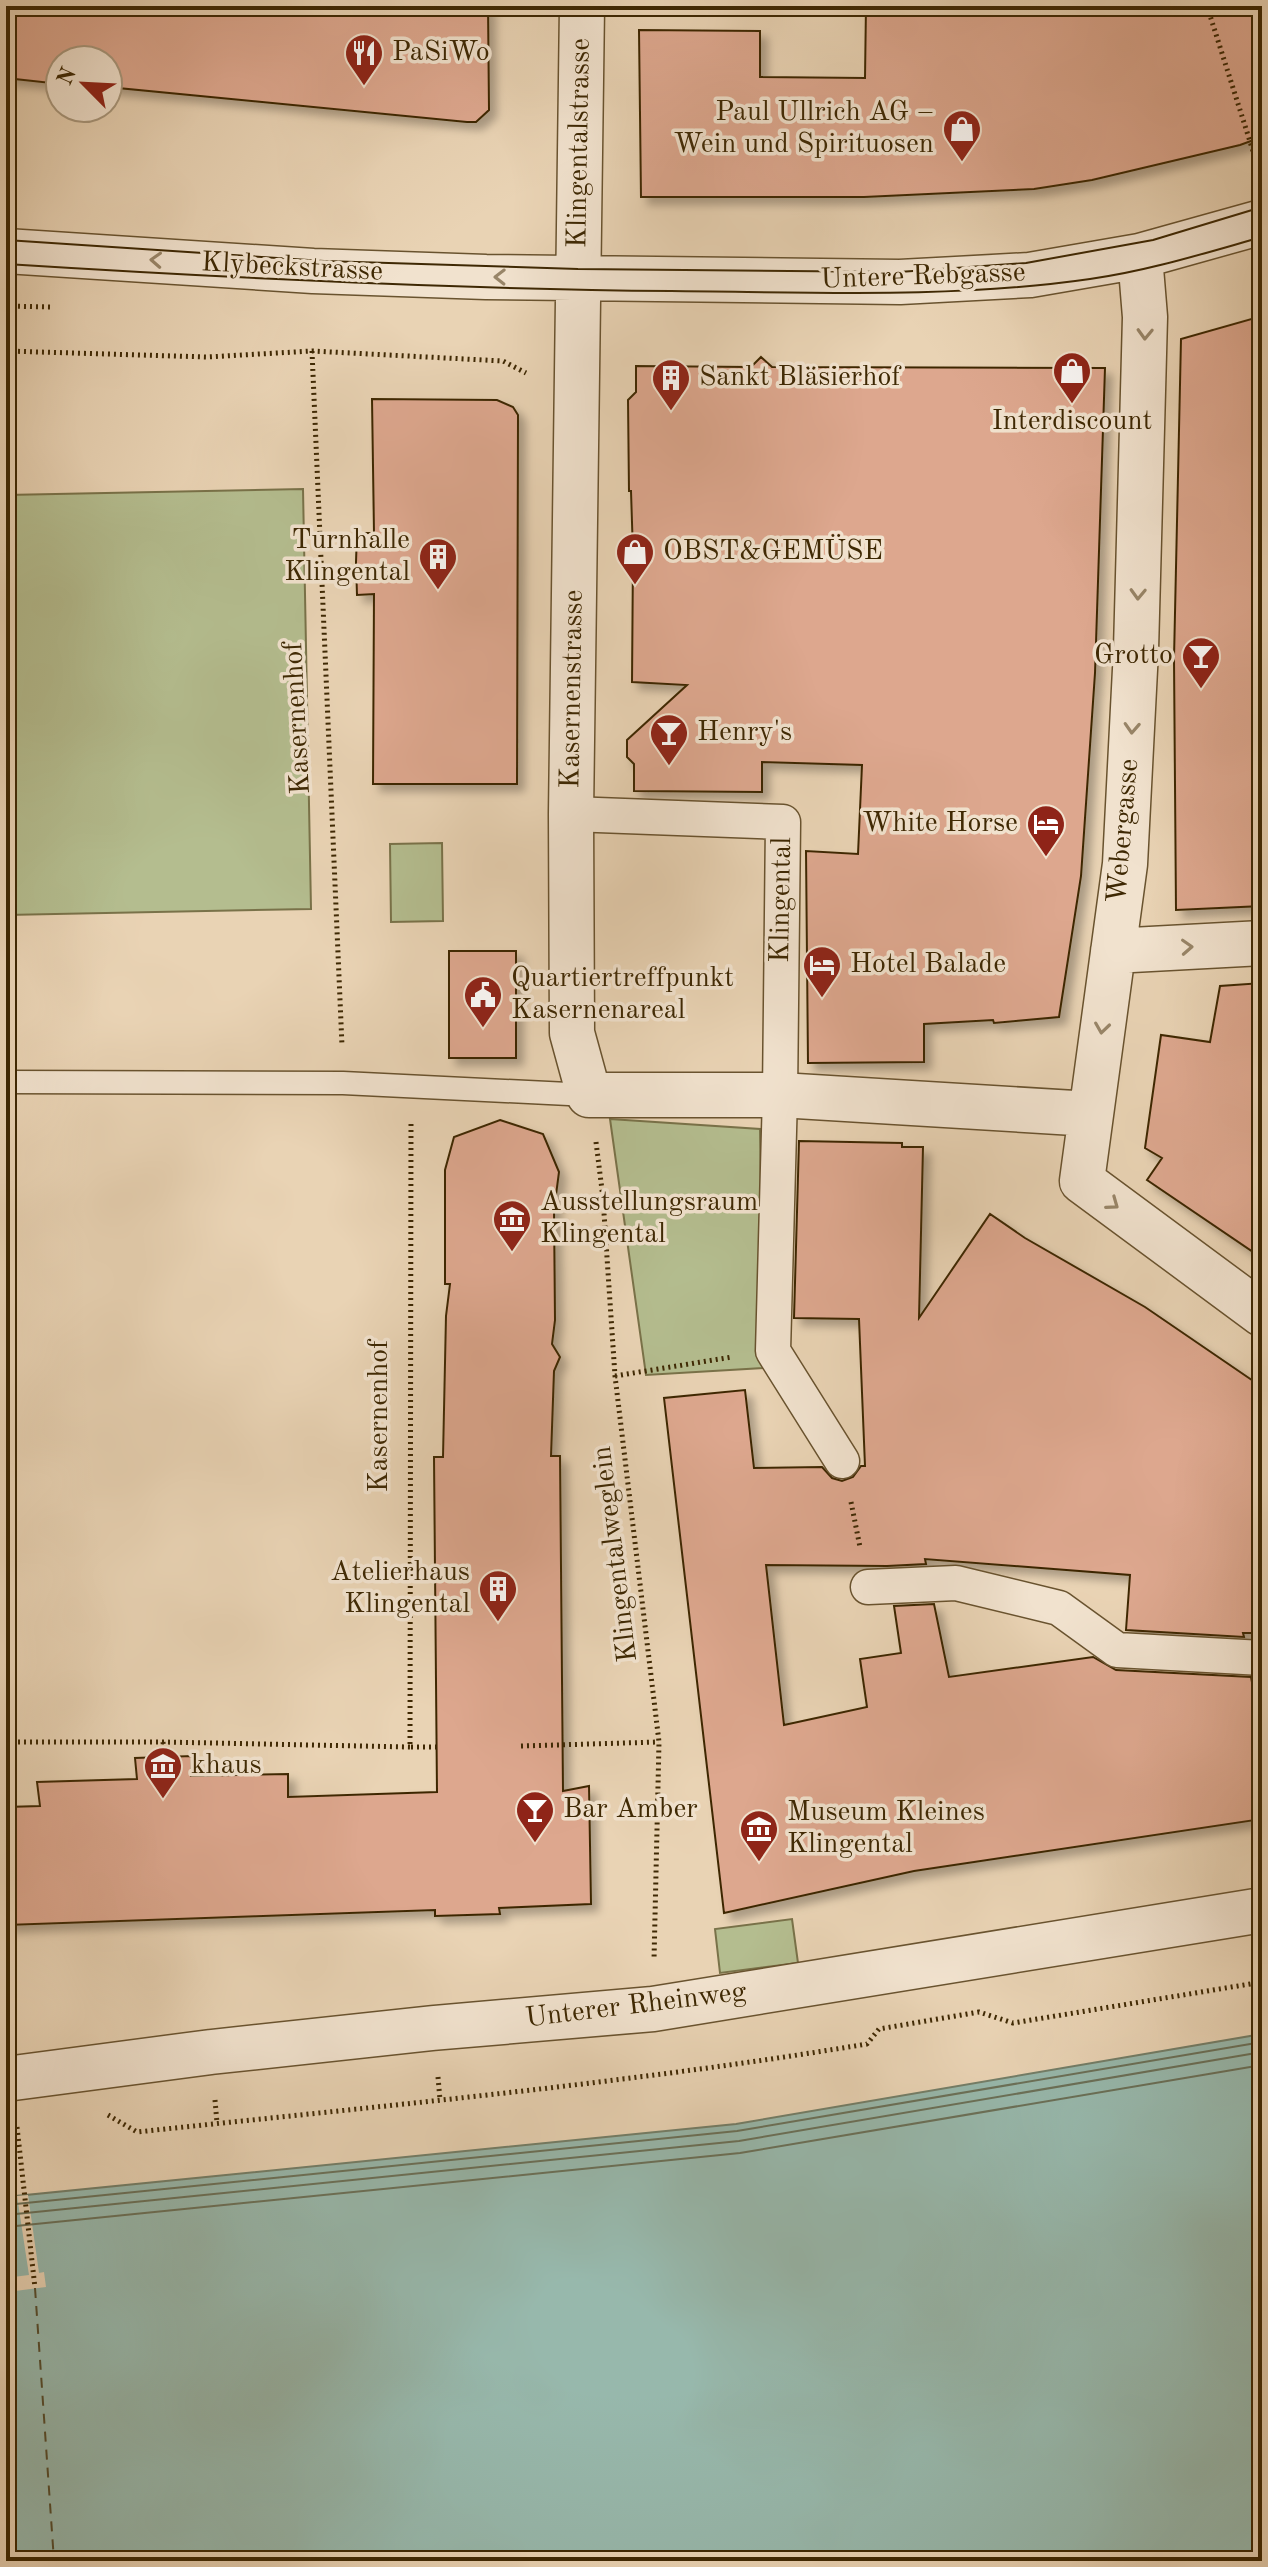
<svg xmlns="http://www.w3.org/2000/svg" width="1268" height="2567" font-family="'Old Standard TT',serif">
<defs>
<filter id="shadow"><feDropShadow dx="7" dy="7" stdDeviation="4" flood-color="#0004"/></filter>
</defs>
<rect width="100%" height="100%" fill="#e9d3b4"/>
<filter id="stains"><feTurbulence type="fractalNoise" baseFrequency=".0025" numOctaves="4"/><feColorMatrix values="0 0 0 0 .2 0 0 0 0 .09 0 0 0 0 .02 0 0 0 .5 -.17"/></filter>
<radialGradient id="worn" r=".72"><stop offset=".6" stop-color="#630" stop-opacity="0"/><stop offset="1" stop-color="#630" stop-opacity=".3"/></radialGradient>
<path fill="#b4bd8f" stroke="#797249" stroke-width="2" d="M303,489L311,909L6,915V495Z
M442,843L443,921L391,922L390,844Z
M610,1119L760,1129L763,1368L646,1375Z
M792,1919L798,1963L720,1973L715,1929Z"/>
<path fill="#97b8ac" stroke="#737e68" stroke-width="2" d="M1262,2034V2561H6V2197L736,2124Z"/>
<path fill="#e9d3b4" d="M28,2195L39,2273L44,2272L46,2287L15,2291L13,2277L29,2275L17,2196Z"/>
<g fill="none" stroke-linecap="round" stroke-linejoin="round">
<path stroke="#6a7058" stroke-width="2" d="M6,2205L737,2131L1262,2042
M6,2215L739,2141L1262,2052
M6,2227L740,2153L1262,2065"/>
<path stroke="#544c2d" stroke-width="2" stroke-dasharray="10 8" stroke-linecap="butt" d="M35,2288L54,2561"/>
</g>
<path fill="#dda78e" stroke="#3e2803" stroke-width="2" filter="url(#shadow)" d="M6,6H488L489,110L476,122H467L108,87V60H60V84L6,78Z
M866,6H1262V137L1240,145L1092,180L1034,189L864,197H641L639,30L760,31V77L865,78Z
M1262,316V906L1176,910L1174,659L1181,339Z
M761,357L772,367L1105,368L1095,673L1081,876L1059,1017L994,1023L993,1020L924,1024V1062L808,1063L806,851L858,854L862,765L762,762V792L634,791V764L627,757V740L687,685L632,682L633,554L631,491H629L628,400L636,392V366L751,367Z
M372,399L497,400L513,407L518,415L517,784H373L374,594L357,595L356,562L357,533H374Z
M449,951H516V1058H449Z
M1262,983V1258L1147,1180L1162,1158L1145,1148L1161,1035L1210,1042L1220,986Z
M500,1120L543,1134L559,1172L554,1210L555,1320L552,1344L560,1357L554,1371L551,1456H560L563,1791L589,1786L591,1904L499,1908L500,1914L435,1916V1910L6,1925V1807L40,1806L37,1782L137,1779L135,1758L192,1756L191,1776L288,1774V1797L437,1792L434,1457H443L446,1316L450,1284H445V1170L454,1137Z
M799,1141L902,1143V1147H923L919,1318L990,1214L1025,1238L1145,1307L1262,1387V1633H1243L1244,1637L1126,1630L1130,1575L925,1559L926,1564L887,1566L766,1565L784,1725L867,1707L860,1659L901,1653L894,1606L934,1604L949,1677L1093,1657L1116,1670L1251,1677L1262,1735V1819L914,1871L724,1913L664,1398L745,1390L754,1468L822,1467L832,1478L842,1481L853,1477L861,1466H865L859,1319L794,1318Z"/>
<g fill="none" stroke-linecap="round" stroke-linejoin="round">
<g stroke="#69532f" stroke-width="25">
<path id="service" d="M6,1082L343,1083L589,1095"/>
</g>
<g stroke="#69532f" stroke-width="37">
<path id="pedestrian" d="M571,814L783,822L780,1095L773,1351L842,1461
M868,1587L956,1583L1059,1608L1117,1650L1262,1658"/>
</g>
<g stroke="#69532f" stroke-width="47">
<path id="minor" d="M582,6L571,814L572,1033L589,1095H780L1091,1114
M6,251L313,271L486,277L900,282L1030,275L1140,256L1262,222
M1140,256L1145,317L1136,650L1125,864L1082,1181L1262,1314
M1113,951L1262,943
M6,2079L211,2052L433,2028L653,2009L1262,1910"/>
</g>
<path stroke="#3e2803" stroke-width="5" stroke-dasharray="2 4" stroke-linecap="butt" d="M1207,6L1260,173
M6,306L53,307
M6,351L207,357L312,351L503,361L526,373
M312,351L342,1046
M411,1124L410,1747H438
M596,1142L603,1198L615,1376L659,1742L654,1960
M578,1197L603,1198
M615,1376L732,1357
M851,1502L860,1547
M6,1742H163L410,1747
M163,1742L165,1761
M521,1746L659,1742
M438,2077L440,2100
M215,2100L217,2123
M108,2115L137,2132C381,2106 625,2084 867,2044L879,2029L979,2012L1013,2023L1262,1982
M17,2127L35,2288"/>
<use href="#service" stroke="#f1e2ce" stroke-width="22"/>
<use href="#pedestrian" stroke="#f1e2ce" stroke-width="34"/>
<use href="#minor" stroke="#f1e2ce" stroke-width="44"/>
<path stroke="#3e2803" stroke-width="2" d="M6,240L324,261L578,269L899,272L1026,263L1153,240L1262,207
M6,264C228,278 449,289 671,291C811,292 951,299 1090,279C1148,271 1205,253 1262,237"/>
</g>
<defs><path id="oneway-chevron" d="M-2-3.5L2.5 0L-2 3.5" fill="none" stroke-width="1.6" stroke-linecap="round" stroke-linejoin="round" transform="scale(2)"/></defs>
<g stroke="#988568">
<use href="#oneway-chevron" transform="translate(156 260) rotate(-177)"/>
<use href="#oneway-chevron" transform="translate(500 277) rotate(-179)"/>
<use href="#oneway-chevron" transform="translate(1145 334) rotate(92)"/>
<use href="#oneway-chevron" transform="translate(1138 594) rotate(92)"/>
<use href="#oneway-chevron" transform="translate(1132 728) rotate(93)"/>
<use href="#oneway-chevron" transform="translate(1187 947) rotate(-3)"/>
<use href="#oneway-chevron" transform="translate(1102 1028) rotate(98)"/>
<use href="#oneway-chevron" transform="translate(1113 1204) rotate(36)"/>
</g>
<defs>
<g id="restaurant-pin" transform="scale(2)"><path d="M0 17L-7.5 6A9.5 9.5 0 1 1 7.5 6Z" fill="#8f2418" stroke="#f1e2ce"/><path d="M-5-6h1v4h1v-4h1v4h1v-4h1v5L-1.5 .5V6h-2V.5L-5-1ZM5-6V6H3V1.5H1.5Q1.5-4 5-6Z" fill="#fff"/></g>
<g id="shop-pin" transform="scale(2)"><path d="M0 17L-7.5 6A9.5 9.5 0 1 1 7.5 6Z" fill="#8f2418" stroke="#f1e2ce"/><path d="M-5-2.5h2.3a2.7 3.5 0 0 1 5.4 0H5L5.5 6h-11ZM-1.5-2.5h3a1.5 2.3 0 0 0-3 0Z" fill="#fff"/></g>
<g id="building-pin" transform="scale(2)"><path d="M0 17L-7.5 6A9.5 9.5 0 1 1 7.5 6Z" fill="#8f2418" stroke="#f1e2ce"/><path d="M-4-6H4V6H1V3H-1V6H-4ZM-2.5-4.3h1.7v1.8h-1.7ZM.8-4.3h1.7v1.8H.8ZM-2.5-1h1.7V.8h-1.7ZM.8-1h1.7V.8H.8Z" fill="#fff"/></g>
<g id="bar-pin" transform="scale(2)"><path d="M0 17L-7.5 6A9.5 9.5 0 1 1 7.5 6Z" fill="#8f2418" stroke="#f1e2ce"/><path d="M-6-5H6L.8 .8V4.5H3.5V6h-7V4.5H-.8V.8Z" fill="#fff"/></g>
<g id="hotel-pin" transform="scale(2)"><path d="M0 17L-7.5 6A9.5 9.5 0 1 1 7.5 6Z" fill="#8f2418" stroke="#f1e2ce"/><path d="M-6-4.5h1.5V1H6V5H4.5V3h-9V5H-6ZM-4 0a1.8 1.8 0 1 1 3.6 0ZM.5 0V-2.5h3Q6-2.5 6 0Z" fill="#fff"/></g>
<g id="civic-pin" transform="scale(2)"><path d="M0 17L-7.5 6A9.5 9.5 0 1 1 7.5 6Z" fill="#8f2418" stroke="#f1e2ce"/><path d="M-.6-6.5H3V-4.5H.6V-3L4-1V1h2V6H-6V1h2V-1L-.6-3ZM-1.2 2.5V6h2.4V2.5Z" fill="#fff"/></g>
<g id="museum-pin" transform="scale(2)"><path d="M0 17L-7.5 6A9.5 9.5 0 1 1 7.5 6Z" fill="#8f2418" stroke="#f1e2ce"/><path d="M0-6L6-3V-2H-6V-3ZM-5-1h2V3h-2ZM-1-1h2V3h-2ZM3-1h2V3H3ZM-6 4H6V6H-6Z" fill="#fff"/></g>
</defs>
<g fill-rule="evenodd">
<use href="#restaurant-pin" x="364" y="53"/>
<use href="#shop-pin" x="962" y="129"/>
<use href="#shop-pin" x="1072" y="371"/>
<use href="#building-pin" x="671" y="378"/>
<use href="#shop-pin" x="635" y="552"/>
<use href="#building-pin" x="438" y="557"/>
<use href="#bar-pin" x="1201" y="656"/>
<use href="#bar-pin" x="669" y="733"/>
<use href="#hotel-pin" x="1046" y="824"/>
<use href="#hotel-pin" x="822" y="965"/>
<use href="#civic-pin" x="483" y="995"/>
<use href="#museum-pin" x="512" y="1219"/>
<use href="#building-pin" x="498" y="1589"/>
<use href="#museum-pin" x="163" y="1766"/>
<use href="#bar-pin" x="535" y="1810"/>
<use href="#museum-pin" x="759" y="1829"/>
</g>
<g text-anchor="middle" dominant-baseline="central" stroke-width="7" stroke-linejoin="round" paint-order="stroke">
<g font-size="28" fill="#3e2803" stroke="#f1e2ce" text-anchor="start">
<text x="392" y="53">PaSiWo</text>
<text x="934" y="113" text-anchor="end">Paul Ullrich AG –<tspan x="934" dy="32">Wein und Spirituosen</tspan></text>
<text x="699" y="378">Sankt Bläsierhof</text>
<text x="1072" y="422" text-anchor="middle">Interdiscount</text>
<text x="410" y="541" text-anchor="end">Turnhalle<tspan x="410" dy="32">Klingental</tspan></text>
<text x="663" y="552">OBST&amp;GEMÜSE</text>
<text x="1173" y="656" text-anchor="end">Grotto</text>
<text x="697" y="733">Henry's</text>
<text x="1018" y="824" text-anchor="end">White Horse</text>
<text x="850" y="965">Hotel Balade</text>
<text x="511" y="979">Quartiertreffpunkt<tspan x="511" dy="32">Kasernenareal</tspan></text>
<text x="540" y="1203">Ausstellungsraum<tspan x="540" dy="32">Klingental</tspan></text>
<text x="470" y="1573" text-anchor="end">Atelierhaus<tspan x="470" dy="32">Klingental</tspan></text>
<text x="191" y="1766">khaus</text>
<text x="563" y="1810">Bar Amber</text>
<text x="787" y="1813">Museum Kleines<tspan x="787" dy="32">Klingental</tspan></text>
</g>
<g font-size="28" fill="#3e2803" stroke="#f1e2ce">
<text transform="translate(580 143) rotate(-89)">Klingentalstrasse</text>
<text transform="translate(292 268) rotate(3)">Klybeckstrasse</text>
<text transform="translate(923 277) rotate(-2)">Untere Rebgasse</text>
<text transform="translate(573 689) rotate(-89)">Kasernenstrasse</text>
<text transform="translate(298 718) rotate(-93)">Kasernenhof</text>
<text transform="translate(1124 831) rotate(-85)">Webergasse</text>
<text transform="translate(782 900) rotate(-89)">Klingental</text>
<text transform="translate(380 1416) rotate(-90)">Kasernenhof</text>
<text transform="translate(616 1554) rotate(-97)">Klingentalweglein</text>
<text transform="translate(636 2006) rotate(-7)">Unterer Rheinweg</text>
</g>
</g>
<rect width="1268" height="2567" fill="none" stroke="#e9d3b4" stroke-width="32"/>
<rect x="8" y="8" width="1252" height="2551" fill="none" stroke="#3e2803" stroke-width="4"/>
<rect x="16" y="16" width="1236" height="2535" fill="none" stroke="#3e2803" stroke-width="2"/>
<g transform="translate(84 84) rotate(294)"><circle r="38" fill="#f1e2ce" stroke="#a9987d" stroke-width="2"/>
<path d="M0-6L14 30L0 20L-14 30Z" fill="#8f2418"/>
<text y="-12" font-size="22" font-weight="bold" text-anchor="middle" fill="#3e2803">N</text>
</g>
<rect width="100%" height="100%" filter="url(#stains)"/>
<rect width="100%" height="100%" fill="url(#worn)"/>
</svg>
